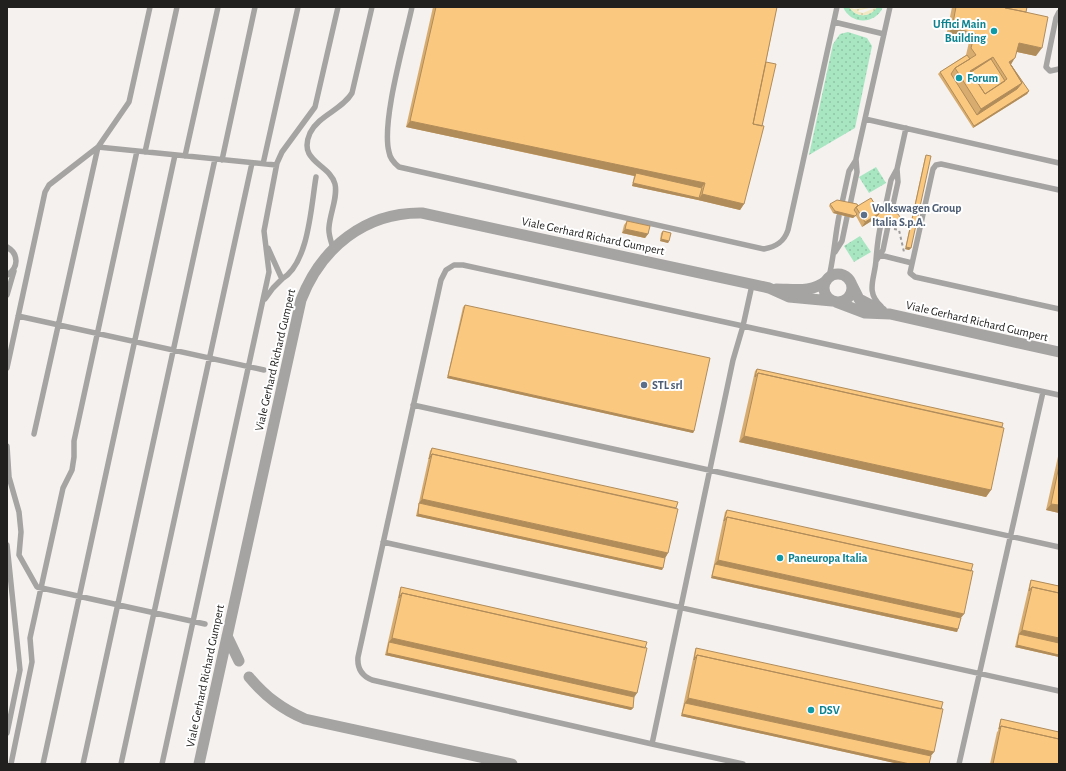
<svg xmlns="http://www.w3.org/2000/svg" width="1066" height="771" font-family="'Alegreya Sans',sans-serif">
<defs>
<pattern id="grass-dots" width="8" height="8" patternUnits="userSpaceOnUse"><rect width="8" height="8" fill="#a8e6c2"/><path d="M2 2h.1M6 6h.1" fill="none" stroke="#90c5a6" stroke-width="1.8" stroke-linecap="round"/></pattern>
<pattern id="sand-dots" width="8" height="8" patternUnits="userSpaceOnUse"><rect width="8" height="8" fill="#f2e9c3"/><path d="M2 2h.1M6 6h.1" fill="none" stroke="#cfc8a7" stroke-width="1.8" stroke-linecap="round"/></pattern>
</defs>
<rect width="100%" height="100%" fill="#f5f1ef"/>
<path fill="url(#grass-dots)" d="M843,7H849C857,18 869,18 877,7H883C875,25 851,25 843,7Z
M848,32L867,38L872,46L855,128L809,155L833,44L840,34Z
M876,167L886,183L869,193L859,177Z
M860,236L871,252L854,262L844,246Z"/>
<path fill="url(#sand-dots)" d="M849,7L854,9L873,7L857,11L863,13L877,7C870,18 856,18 849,7Z"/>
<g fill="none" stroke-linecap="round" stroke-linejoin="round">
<path stroke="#9f9c9b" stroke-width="2" stroke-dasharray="3 3" stroke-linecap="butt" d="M894,229L899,230L904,252"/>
<path stroke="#a5a4a3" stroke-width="5.5" d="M412,7C405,40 381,122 389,152C390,159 394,163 399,167L764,249C776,247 784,242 788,230L837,7
M1059,12L1056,18L1046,67L1050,71L1059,69
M834,22L884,34
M865,119L1059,163
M145,152L177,7
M185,156L218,7
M222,160L255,7
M263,164L298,7
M1059,190L941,164L936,165L933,169L910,273L915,277L1059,309
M842,203L849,171L856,160
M850,205L857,172L856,159L890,7
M884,213L891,180L897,169
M891,214L898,182L897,169L906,128
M7,247C19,254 19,268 7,275
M333,248C331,241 328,234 329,227C330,213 338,197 335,184C330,164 297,162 310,133C319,115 342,110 352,93L372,7
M835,252L842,241L847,217
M880,255L912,263
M876,261L883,250L888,226
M454,265H463L743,326L733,360L652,744L372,680C362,676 357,668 358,657L441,280L446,270Z
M829,277C834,256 835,236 839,216
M282,279C309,263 311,206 316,177
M752,285L743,326L1059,395
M7,295L14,271
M265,299L273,288L282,279L268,248
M881,306C865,292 875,278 876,260C877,247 878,236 881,224
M18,316L264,370
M7,368L45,192L49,185L98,147L129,102L150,7
M413,405L1059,547
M34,434L98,147L276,165
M7,446L9,477L19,512L21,532L19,555L37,587L205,624
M383,542L1059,691
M7,545L20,670L7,733
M652,744L743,764
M11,764L32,662L30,638L63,488L72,470L74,457V441L137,151
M43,764L175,155
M83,764L215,159
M121,764L252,163
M162,764L269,272L264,231L277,163L282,152L315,107L338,7
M959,764L1043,392"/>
<path stroke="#a5a4a3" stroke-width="11" d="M824 288a14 14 0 1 1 28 0a14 14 0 1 1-28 0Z
M852,285L859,299L882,311
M776,289C794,289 812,293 826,281
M836,302L865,313L890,314L1059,352
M227,636L239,661
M249,677C266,697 282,709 305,719L512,764
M199,764L301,300C321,248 365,212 422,213L769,288L789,297L832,301"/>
</g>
<path fill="#d8ac6e" d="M433,7H777L766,62L744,204L740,210L698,200L632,186L634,176L406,127Z
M952,7H1027L1026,12L1036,56L1017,52L1011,65L1029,91L1027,94L973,128L938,74L940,72L966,55L969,42L946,37Z
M926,155L911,248L909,250L905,249L925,157Z
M830,204L858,206L878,210L901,222L895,227L874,222L873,220L862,227L856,216L853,218L833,213L829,206Z
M627,221L648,234L645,238L622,233L624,225Z
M663,231L669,241L668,243L660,241L661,233Z
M465,305L694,431L693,433L447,378L463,307Z
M757,369L991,490L986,497L739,442L755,371Z
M432,448L668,553L665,558L662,570L416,516L428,461L430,451Z
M1059,452V513L1046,510Z
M727,510L964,614L961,618L958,629L957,632L711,578L725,512Z
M1031,580L1059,586V657L1015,647L1030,582Z
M401,587L637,693L634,697L633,708L631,710L385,655L400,589Z
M696,648L934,752L931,756L929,764H899L681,716L695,650Z
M1001,719L1059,764H990L997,732L998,731L1000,721Z"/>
<path fill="#b08c5a" d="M952,28L975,33L969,42L946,37Z
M1019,43L1042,48L1036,56L1013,51Z
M993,57L987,66L970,76V71Z
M1015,58L1009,67V62Z
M1022,83L1016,91L975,117L981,109Z
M1029,91L1027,94L973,128L974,126Z
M410,121L705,183L700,190L406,127Z
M633,183L699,198L698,200L632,186Z
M702,194L744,204L740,210L698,200Z
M835,211L857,214L853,218L833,213Z
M880,213L877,217L874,218L873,220L862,227L865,222Z
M876,220H902L901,222L895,227L874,222Z
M625,229L648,234L645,238L622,233Z
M661,239L669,241L668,243L660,241Z
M906,247L911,248L909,250L905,249Z
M448,376L694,431L693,433L447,378Z
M744,436L991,490L986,497L739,442Z
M422,499L668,553L664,560L419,503Z
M1051,504L1059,505V513L1046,510Z
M418,514L663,568L662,570L416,516Z
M718,560L964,614L959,620L715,564Z
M712,576L958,629L957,632L711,578Z
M1022,630L1059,638V645L1019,634Z
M392,638L637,693L633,699L389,642Z
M1017,645L1059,655V657L1015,647Z
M387,653L633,708L631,710L385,655Z
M688,698L934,752L929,758L685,703Z
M682,714L910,764H899L681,716Z"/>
<path fill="#fbc880" stroke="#b08c5a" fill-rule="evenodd" d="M436,7H777L753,124L764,126L744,204L702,194L705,183L410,121Z
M956,7H1002L1048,17L1042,48L1019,43L1015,58L1009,62L1022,83L981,109L955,68L976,55L971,48L975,33L952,28ZM993,57L1007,79L985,94L970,71Z
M1006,7H1027L1026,12L1005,8Z
M967,55L970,59L955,68L951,74L977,115L1017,89L1022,83L1011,65L1029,91L974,126L940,72Z
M991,59L1005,81L985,94L971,72Z
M766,62L776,64L762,126L753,124Z
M926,155L931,156L911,248L906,247Z
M636,173L702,188L699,198L633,183Z
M871,198L880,213L865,222L856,207Z
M837,200L857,204L858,206L856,207L854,210L857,214L855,216L835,211L830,204Z
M878,210H881L898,214L902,220L896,225L876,220L874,218L878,215L880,213Z
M627,221L650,226L648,234L625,229Z
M663,231L671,233L669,241L661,239Z
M465,305L710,358L694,431L448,376Z
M757,369L1003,423L1002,427L758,373L755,377Z
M758,373L1004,428L991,490L744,436Z
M432,448L678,502L676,508L432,454L429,459Z
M432,454L678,509L668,553L422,499Z
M1059,466V505L1051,504Z
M419,503L665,558L663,568L418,514Z
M727,510L973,564L971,571L727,517L724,521Z
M727,517L973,571L964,614L718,560Z
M715,564L961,618L958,629L712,576Z
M1031,580L1059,586V593L1032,587L1029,591Z
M401,587L647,642L645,648L402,593L399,598Z
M1032,587L1059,593V638L1022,630Z
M402,593L647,648L637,693L392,638Z
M1019,634L1059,643V655L1017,645Z
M389,642L634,697L633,708L387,653Z
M696,648L943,702L941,709L697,655L694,660Z
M697,655L943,709L934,752L688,698Z
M685,703L931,756L929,764H910L682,714Z
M1001,719L1059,732V739L1001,726L999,729Z
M1001,726L1059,739V764H993Z"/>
<g fill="#0f9aa8" stroke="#fff" stroke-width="1.5">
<circle cx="994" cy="31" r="4"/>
<circle cx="959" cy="78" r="4"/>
<circle cx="780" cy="558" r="4"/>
<circle cx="811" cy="710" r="4"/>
</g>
<g fill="#5c6f8a" stroke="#fff" stroke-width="1.5">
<circle cx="864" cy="215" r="4"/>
<circle cx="644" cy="385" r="4"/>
</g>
<g text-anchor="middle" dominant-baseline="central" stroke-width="4" stroke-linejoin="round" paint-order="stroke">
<g font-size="12" font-weight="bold" fill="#0d838f" stroke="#fff" text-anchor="start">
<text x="986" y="24" text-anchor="end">Uffici Main<tspan x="986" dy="14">Building</tspan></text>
<text x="967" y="78">Forum</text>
<text x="788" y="558">Paneuropa Italia</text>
<text x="819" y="710">DSV</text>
</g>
<g font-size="12" font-weight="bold" fill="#4e5e75" stroke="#fff" text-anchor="start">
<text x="872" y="208">Volkswagen Group<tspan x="872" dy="14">Italia S.p.A.</tspan></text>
<text x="652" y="385">STL srl</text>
</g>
<g font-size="12" fill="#21201f" stroke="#fff">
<text transform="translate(593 236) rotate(12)">Viale Gerhard Richard Gumpert</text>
<text transform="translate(977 321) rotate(13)">Viale Gerhard Richard Gumpert</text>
<text transform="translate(275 360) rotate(-77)">Viale Gerhard Richard Gumpert</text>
<text transform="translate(205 676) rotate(-78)">Viale Gerhard Richard Gumpert</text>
</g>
</g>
<rect width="1066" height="771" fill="none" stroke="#21201f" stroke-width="16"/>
</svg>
